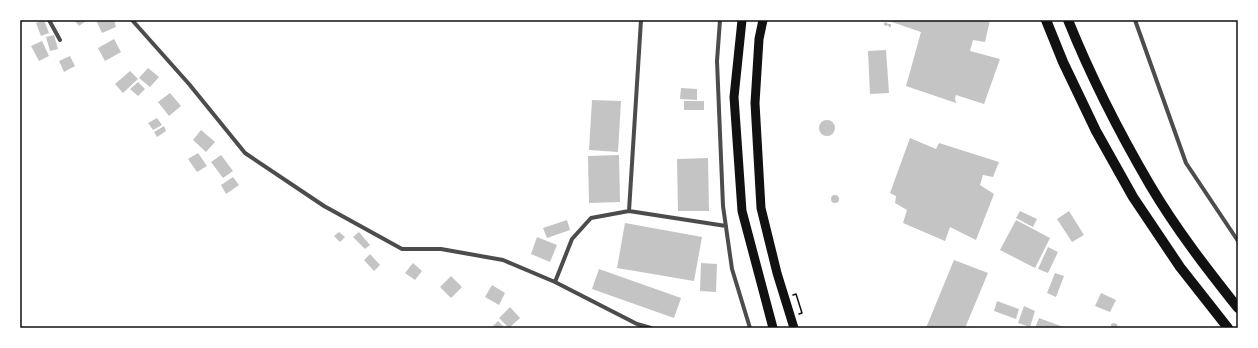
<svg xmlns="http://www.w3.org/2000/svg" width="1258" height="348" font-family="'Space Grotesk',sans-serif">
<rect width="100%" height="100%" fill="#fff"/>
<path fill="#c4c4c4" d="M44,20L49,33L41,36L36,23Z
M74,20H87L79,26Z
M96,20H114L116,27L102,33Z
M886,20H990L985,42L973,40L970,51L1000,59L984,104L956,95L955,98L956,103L906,86L921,32Z
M886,22L888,24H891V27H889L888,25L886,26L884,25V23Z
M54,35L58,49L50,51L46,37Z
M114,39L121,52L105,61L98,48Z
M42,41L49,56L39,61L31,46Z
M886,50L889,93L870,94L868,51Z
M70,56L75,66L64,72L59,61Z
M148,68L159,77L150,87L139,78Z
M130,71L138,79L123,93L115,84Z
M138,82L145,89L138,96L130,89Z
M681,88L697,89V100L680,99Z
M170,93L181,106L169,116L158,102Z
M592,100L621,101L618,152L589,150Z
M684,101H704V110H684Z
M157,118L162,125L153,130L148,123Z
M819 128a8 8 0 1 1 16 0a8 8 0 1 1-16 0Z
M164,126L166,131L157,137L154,132Z
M201,130L215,142L206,152L193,140Z
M910,138L936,149L939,143L999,162L993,177L983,175L980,185L994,194L976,240L950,227L945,241L903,223L907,210L895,203L896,196L890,193Z
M198,153L207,166L197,172L188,159Z
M221,155L233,171L223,178L211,162Z
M619,155L620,202L589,203L588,156Z
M708,158L709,211H678L677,159Z
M233,177L239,185L226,194L221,185Z
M831 199a4 4 0 1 1 8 0a4 4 0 1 1-8 0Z
M1020,211L1037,219L1033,227L1016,218Z
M1069,211L1084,235L1072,242L1057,219Z
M567,220L570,230L547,238L543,228Z
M1016,220L1050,238L1035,268L1000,250Z
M625,223L702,237L694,281L617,268Z
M339,232L345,237L340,242L334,236Z
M359,232L370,245L365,249L353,237Z
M537,237L557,245L550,262L531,254Z
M1048,247L1058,252L1048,273L1038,269Z
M370,254L380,265L374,271L364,260Z
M954,260L988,273L965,328H926Z
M413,263L422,271L415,280L405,273Z
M701,263L717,264L716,292L700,291Z
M599,269L681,298L674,318L592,289Z
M1055,273L1064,276L1056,297L1047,293Z
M451,276L462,287L451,298L440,287Z
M492,285L505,293L499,305L485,297Z
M1101,293L1116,300L1110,312L1095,306Z
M997,301L1019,309L1016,319L994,311Z
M1024,306L1035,311L1030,327L1018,323Z
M510,307L520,318L509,328L499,318Z
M1039,318L1066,328H1035Z
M498,321L505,328H491Z
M1113,323L1117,324L1118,328H1111V324Z"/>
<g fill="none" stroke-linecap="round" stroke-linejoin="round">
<path stroke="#111" stroke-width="1.5" d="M793,295L796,294L802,313L799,314"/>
<path stroke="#4c4c4c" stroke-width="4" d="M49,20L60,40
M132,20L189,84L245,153L324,206L402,249H441L503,260L555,282L637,324L651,328
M720,20L717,61L723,206L732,269L750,328
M1135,20L1186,163L1238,241
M629,211L641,20
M555,282L572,239L591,218L629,211L726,226"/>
<path stroke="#111" stroke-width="9" d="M742,20L734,97L742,211L773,328
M763,20L759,39L755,103L761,208L777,273L794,328"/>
<path stroke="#111" stroke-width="10" d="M1046,20L1063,62L1096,131L1133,197L1180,267L1228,328
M1068,20C1091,77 1119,132 1150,185C1176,229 1207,269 1238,308"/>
</g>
<rect width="1258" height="348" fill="none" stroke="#ffffff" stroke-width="42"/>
<rect x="21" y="21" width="1216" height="306" fill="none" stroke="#111" stroke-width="1.5"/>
</svg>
